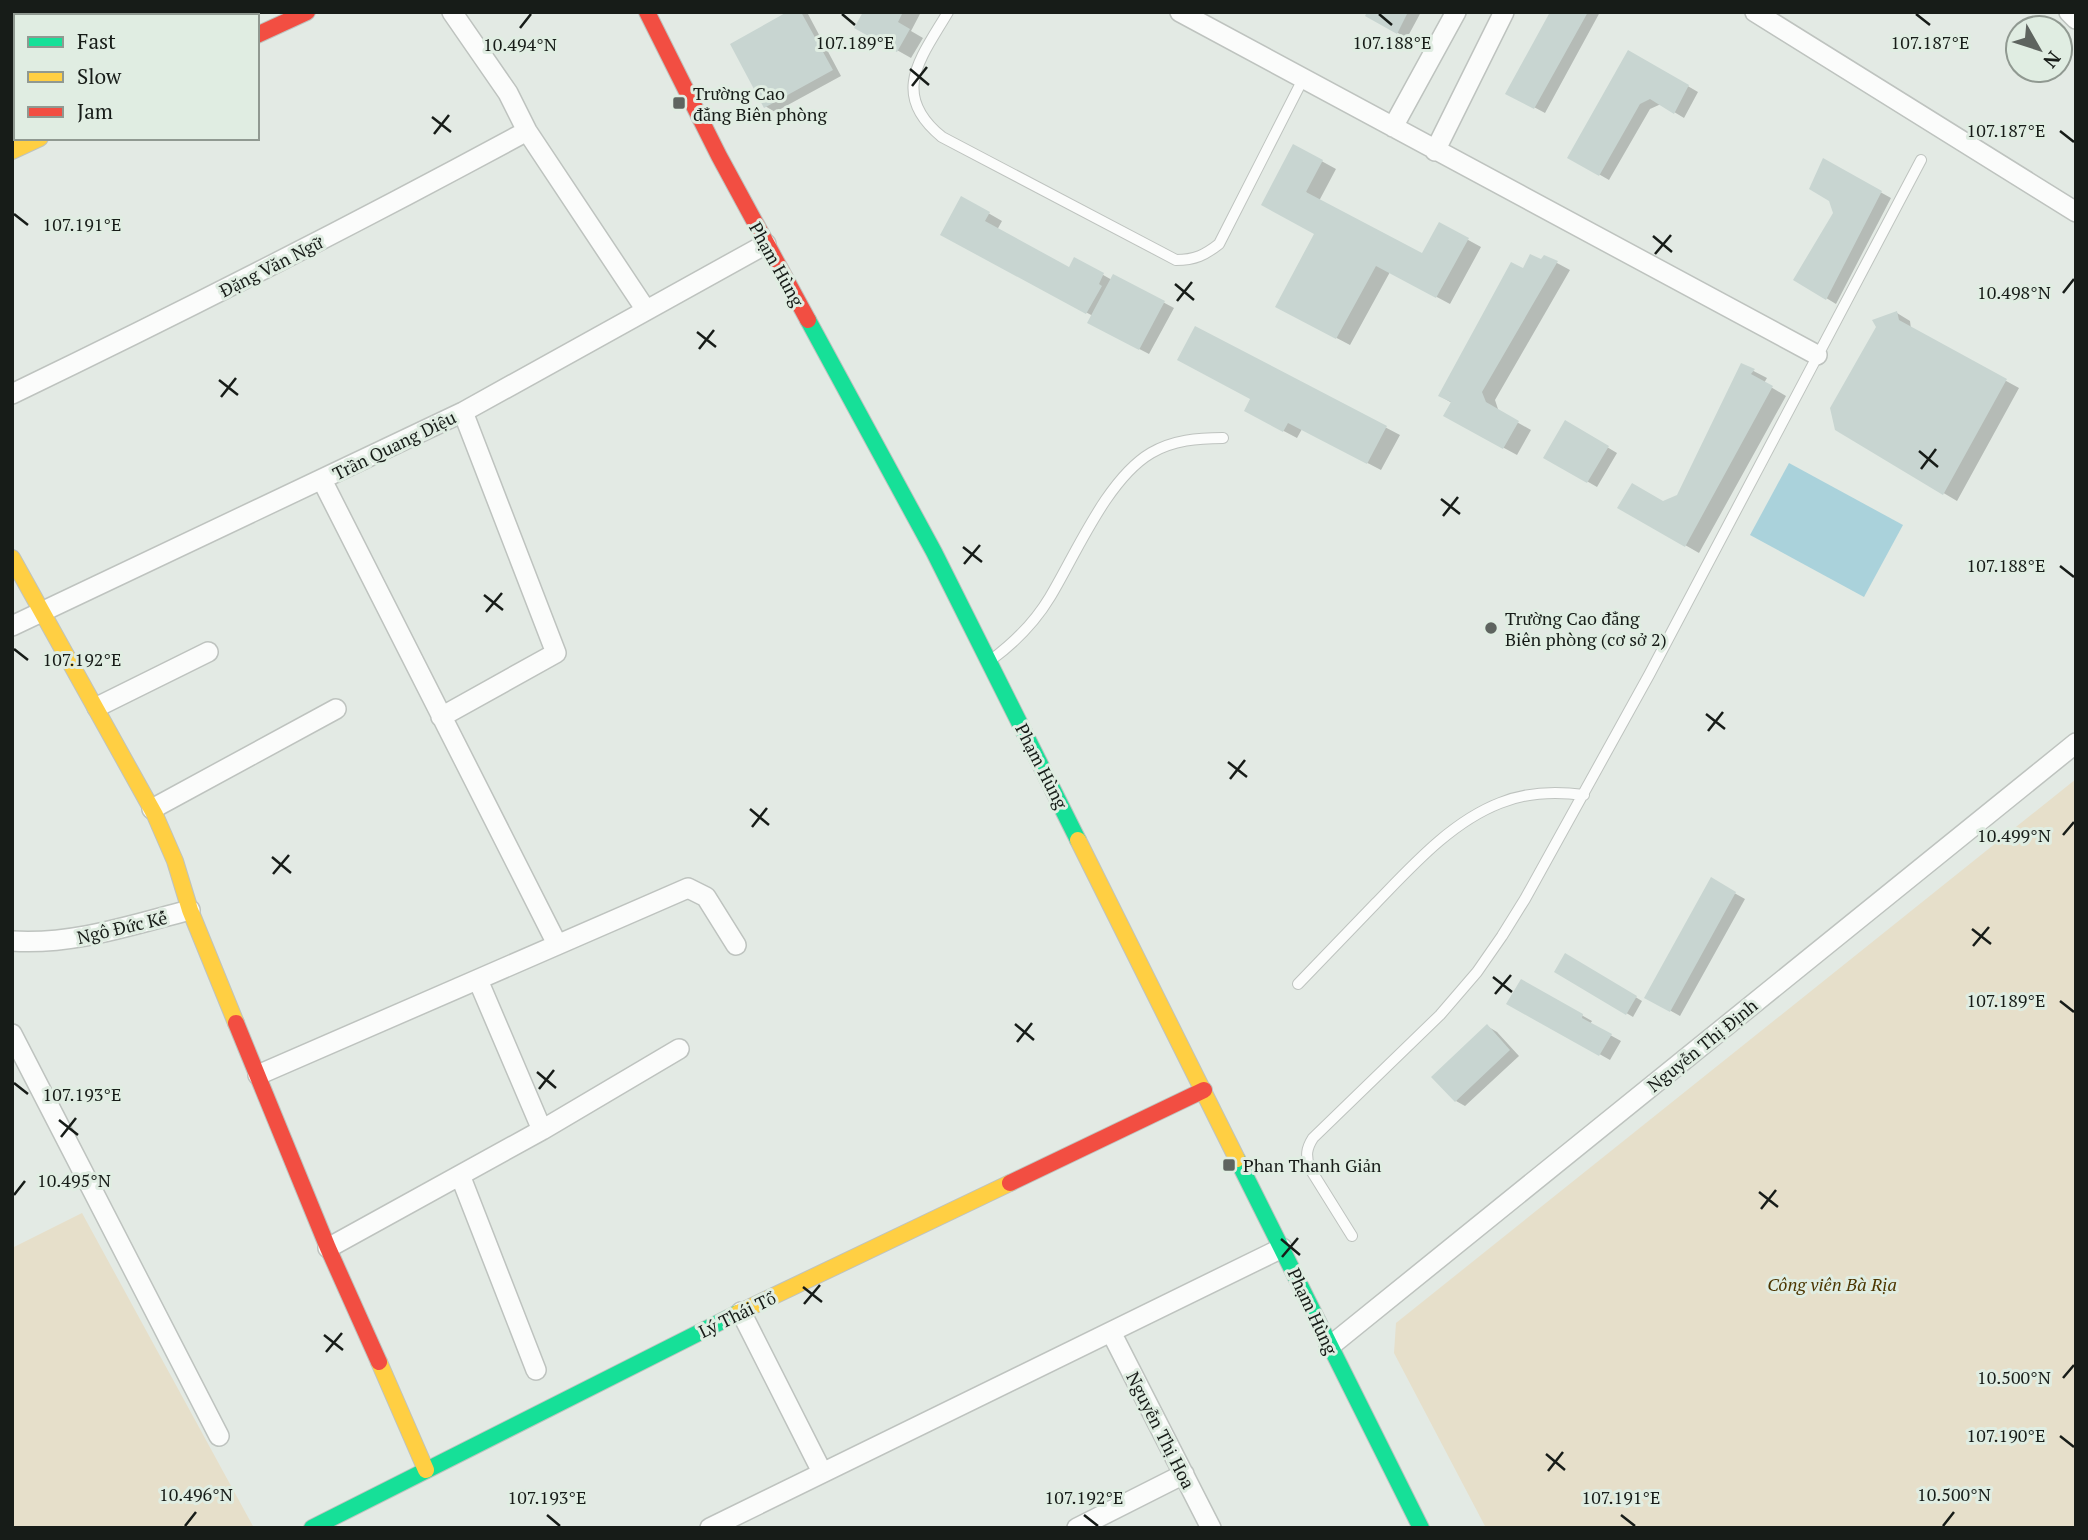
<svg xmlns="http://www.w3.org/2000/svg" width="2088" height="1540" font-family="'PT Serif',serif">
<rect width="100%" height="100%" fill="#e3eae4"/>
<path fill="#e6dfca" d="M2076,779V1528H1486L1394,1353L1396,1323Z
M82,1213L254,1528H12V1248Z"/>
<path fill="#aad2db" d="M1789,463L1903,525L1864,597L1750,535Z"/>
<path fill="#0003" d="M791,12L808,14L841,76L775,112L765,106Z
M865,12H921L911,31L923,38L911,58L856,27Z
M1369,12H1421L1407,38L1367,16Z
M1552,12H1600L1545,113L1508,93Z
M1629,52L1698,92L1684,118L1661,104L1650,109L1609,180L1569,157Z
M1294,146L1336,169L1319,201L1422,256L1439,224L1481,247L1450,304L1390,272L1350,345L1291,314L1317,233Z
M1824,161L1891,198L1836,304L1795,279L1835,213Z
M962,198L1002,221L997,230L1069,269L1075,259L1112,280L1114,276L1174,308L1149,354L1099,328L1093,316L955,242Z
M1541,261L1557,263L1570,270L1495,400L1499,412L1531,430L1517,455L1458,423L1452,403L1440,396L1523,271Z
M1897,313L1910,321L1911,329L2019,388L1957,501L1836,429Z
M1196,328L1400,435L1381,470L1302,429L1297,438L1259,418L1252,399Z
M1742,365L1767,378L1764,383L1786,396L1699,553L1619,507L1663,503L1678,497Z
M1565,422L1617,453L1597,487L1545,457Z
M1711,880L1745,899L1680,1016L1646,997Z
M1566,955L1642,1001L1633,1017L1556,971Z
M1521,981L1592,1021L1590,1024L1621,1041L1610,1060L1509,1003Z
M1487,1026L1497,1032L1519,1056L1465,1106L1456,1101Z"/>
<path fill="#c8d5d1" d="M787,12H801L833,70L764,108L730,44Z
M863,12H903L898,22L910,29L897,52L854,28Z
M1367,12H1408L1397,34L1365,16Z
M1550,12H1588L1534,109L1505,94Z
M1628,50L1689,85L1674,114L1650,99L1640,104L1599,176L1567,158Z
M1293,144L1323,160L1306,192L1422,253L1439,222L1469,238L1436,298L1376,266L1336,339L1275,307L1314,234L1261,205Z
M1823,158L1882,191L1826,300L1793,280L1833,213L1829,201L1809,189Z
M961,196L990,212L985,221L1069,267L1074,257L1104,273L1099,284L1102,286L1086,314L940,235Z
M1530,254L1541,259L1544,255L1558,261L1482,392L1486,402L1519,421L1503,449L1443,416L1451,402L1438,396L1511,262L1523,268Z
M1113,274L1165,301L1139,350L1087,323Z
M1897,311L1899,320L2007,379L1943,495L1835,430L1830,408L1876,327L1872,320Z
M1195,326L1387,426L1367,464L1288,423L1283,432L1244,411L1250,399L1177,360Z
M1741,363L1755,369L1751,374L1773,386L1685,547L1617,508L1632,483L1663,501L1677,495Z
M1565,420L1609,446L1587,483L1543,458Z
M1711,877L1736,892L1670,1012L1644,998Z
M1565,953L1637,996L1626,1015L1554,972Z
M1521,979L1583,1014L1582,1018L1612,1034L1599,1056L1506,1004Z
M1487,1024L1510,1050L1455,1102L1431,1077Z"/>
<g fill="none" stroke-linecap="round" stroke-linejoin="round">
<g stroke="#bec3bf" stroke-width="12">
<path id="lane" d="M948,12C921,58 889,94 942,137L1176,260C1195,260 1205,255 1219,244L1303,79
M991,660C1014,643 1035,622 1050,597C1076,554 1107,479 1151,453C1173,440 1198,438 1223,438
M1298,984C1324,957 1350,930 1376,903C1412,866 1451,822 1500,803C1527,792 1555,791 1584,795
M1352,1236L1309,1167C1306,1155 1306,1149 1313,1138L1440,1015L1477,972L1502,936L1525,899L1649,675L1921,160"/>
</g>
<g stroke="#bec3bf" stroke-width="22">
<path id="street" d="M63,12L64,16
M452,12L508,93L527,131L646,310
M1180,12L1817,355
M1755,12L2076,212
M2069,12L2076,19
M1393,127L1456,12
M1435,151L1504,12
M12,394C186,310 357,223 527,131
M322,480L557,944
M12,626L463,412L766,244
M97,707L208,652
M441,717L556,653L463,412
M152,809L336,709
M12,941C74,945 131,925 190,910
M478,980L542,1130
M12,1034L219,1436
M258,1075L688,888L706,897L736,945
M460,1175L536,1370
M328,1248L542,1130L679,1049
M741,1312L822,1472
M1111,1332L1211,1528
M1329,1347L2076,743
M710,1528L1282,1248
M1077,1528L1184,1474"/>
</g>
<g stroke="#bec3bf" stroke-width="18">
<path id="fast" d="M808,320L934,552L1078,840
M1237,1159L1421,1528
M312,1528L738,1313"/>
</g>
<g stroke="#bec3bf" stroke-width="18">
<path id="slow" d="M12,151L40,138
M12,558L155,815L175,861L190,910L236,1023
M1078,840L1237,1159
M738,1313L1010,1183
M379,1362L426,1470"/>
</g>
<g stroke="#bec3bf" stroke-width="18">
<path id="jam" d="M647,12L719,156L808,320
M257,35L307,12
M236,1023L328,1248L379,1362
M1010,1183L1204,1090"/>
</g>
<use href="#lane" stroke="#fbfcfb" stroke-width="10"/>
<use href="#street" stroke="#fbfcfb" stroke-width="19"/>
<use href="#fast" stroke="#16e098" stroke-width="16"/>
<use href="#slow" stroke="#ffcf43" stroke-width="16"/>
<use href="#jam" stroke="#f24e42" stroke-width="16"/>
</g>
<path fill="none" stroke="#171c18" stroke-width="2.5" d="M842,14L855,25M1379,14L1392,25M1916,14L1930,25M520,28L531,14M910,69L929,85M912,86L927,67M432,117L451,132M2060,131L2074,142M434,134L449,115M14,214L28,225M1653,236L1672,252M1655,254L1671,235M1175,284L1194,300M2063,293L2074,279M1177,301L1192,282M697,332L716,347M699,349L714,330M219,380L238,395M221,397L236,378M1919,451L1938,467M1921,469L1936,449M1441,499L1460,514M1443,516L1458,497M963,547L982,562M964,564L980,545M2060,566L2074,577M484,595L503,610M486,612L502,593M14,649L28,660M1706,714L1725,729M1708,731L1723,712M1228,762L1247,777M1230,779L1245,760M750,809L769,825M752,827L767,808M2063,835L2074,822M272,857L291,873M273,874L289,855M1972,929L1991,944M1973,946L1989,927M1493,977L1512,992M1495,994L1511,975M2060,1001L2074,1012M1015,1024L1034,1040M1017,1042L1032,1023M537,1072L556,1088M14,1083L28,1094M539,1089L554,1070M59,1120L78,1135M61,1137L76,1118M1759,1192L1778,1207M14,1195L25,1181M1761,1209L1776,1190M1281,1239L1300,1255M1282,1257L1298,1238M803,1287L822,1302M804,1304L820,1285M324,1335L343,1350M326,1352L342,1333M2063,1378L2074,1365M2060,1436L2074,1447M1546,1454L1565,1470M1548,1471L1563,1452M547,1515L560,1526M1084,1515L1098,1526M1621,1515L1635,1526M185,1526L196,1512M1943,1526L1954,1512"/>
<g fill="#5e645f" stroke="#e0ede2" stroke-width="2.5">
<rect x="672" y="96" width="14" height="14" rx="3.5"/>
<circle cx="1491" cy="628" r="7"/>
<rect x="1222" y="1158" width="14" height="14" rx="3.5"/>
</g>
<g text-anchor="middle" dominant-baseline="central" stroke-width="6" stroke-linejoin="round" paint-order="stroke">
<g font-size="18" fill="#171c18" stroke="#e0ede2" text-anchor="start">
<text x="693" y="93">Trường Cao<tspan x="693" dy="21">đẳng Biên phòng</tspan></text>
<text x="1505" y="618">Trường Cao đẳng<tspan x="1505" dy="21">Biên phòng (cơ sở 2)</tspan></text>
<text x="1243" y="1165">Phan Thanh Giản</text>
</g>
<g font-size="18" fill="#171c18" stroke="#e0ede2">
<text transform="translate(777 264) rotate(61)">Phạm Hùng</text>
<text transform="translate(271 266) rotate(-27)">Đặng Văn Ngữ</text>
<text transform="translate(394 445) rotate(-26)">Trần Quang Diệu</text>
<text transform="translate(1042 766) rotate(63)">Phạm Hùng</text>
<text transform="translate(122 927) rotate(-13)">Ngô Đức Kế</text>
<text transform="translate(1702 1045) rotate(-39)">Nguyễn Thị Định</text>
<text transform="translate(1313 1311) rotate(65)">Phạm Hùng</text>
<text transform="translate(737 1314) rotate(-26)">Lý Thái Tổ</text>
<text transform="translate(1161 1430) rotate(63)">Nguyễn Thị Hoa</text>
</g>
<g font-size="18" font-style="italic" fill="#4c3500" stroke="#e0ede2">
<text x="1832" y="1284">Công viên Bà Rịa</text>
</g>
</g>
<g font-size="18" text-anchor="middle" fill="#171c18" stroke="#e0ede2" stroke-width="6" stroke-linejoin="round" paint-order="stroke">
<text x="1930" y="49">107.187°E</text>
<text x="855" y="49">107.189°E</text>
<text x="1392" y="49">107.188°E</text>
<text x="520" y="51">10.494°N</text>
<text x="2006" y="137">107.187°E</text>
<text x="82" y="231">107.191°E</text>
<text x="2014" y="299">10.498°N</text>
<text x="2006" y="572">107.188°E</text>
<text x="82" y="666">107.192°E</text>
<text x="2014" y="842">10.499°N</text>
<text x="2006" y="1007">107.189°E</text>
<text x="82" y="1101">107.193°E</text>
<text x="74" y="1187">10.495°N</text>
<text x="2014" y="1384">10.500°N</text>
<text x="2006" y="1442">107.190°E</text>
<text x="196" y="1501">10.496°N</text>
<text x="1954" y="1501">10.500°N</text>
<text x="547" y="1504">107.193°E</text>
<text x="1084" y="1504">107.192°E</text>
<text x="1621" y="1504">107.191°E</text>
</g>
<rect width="2088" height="1540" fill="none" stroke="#171c18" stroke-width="28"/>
<rect x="14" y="14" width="245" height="126" fill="#e0ede2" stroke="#909991" stroke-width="2"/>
<rect x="28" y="37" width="35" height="10" fill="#16e098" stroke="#909991" stroke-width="2"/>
<text x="77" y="49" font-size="21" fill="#171c18">Fast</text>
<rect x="28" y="72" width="35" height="10" fill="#ffcf43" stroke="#909991" stroke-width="2"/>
<text x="77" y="84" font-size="21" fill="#171c18">Slow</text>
<rect x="28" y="107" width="35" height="10" fill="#f24e42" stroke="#909991" stroke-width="2"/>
<text x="77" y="119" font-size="21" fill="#171c18">Jam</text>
<g transform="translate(2039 49) rotate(129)"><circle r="33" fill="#e0ede2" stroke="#909991" stroke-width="2"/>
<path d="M0-5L12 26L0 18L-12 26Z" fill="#5e645f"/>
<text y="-10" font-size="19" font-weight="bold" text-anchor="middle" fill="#171c18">N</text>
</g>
</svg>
